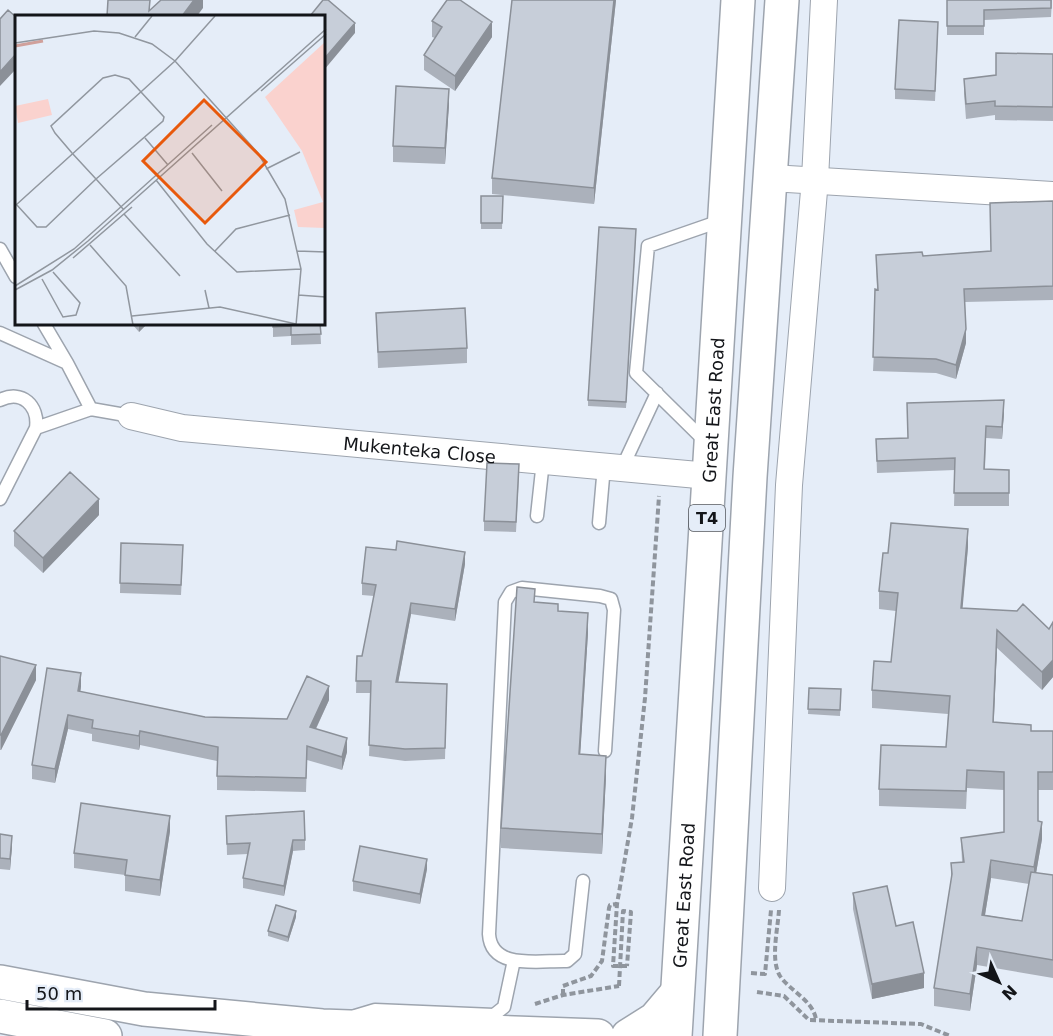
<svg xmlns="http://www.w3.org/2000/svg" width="1053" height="1036" font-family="'DejaVu Sans',sans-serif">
<rect width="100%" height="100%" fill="#e5edf8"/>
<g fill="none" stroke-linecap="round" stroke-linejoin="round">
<g stroke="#9da4ae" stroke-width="15">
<path id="service" d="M0,249L16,277
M44,324L67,363
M0,333L67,363L91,409
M0,400C22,389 39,406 36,428L0,499
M36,428L91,409L131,416
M707,443L636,373L648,246L723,220
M622,468L657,393
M537,516L543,461
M599,523L604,466
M583,881L575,954L567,961C541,960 491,971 489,934L505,602L511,592L522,588L600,596L611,599L614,610L605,751
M355,1016L375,1010L494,1015L504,1007L514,960"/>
</g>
<g stroke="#9da4ae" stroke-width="28">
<g id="minor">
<path d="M771,178L1053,195"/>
<path id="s1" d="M131,416L182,428L709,476"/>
<path d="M772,888L789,485L815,179L824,0"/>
</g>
</g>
<g stroke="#9da4ae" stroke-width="36">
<path id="secondary" d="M0,982L144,1009L322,1026L598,1036
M0,1016L105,1036"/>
</g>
<g stroke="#9da4ae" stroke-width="36">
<g id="primary">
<path d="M628,1036L655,1019L677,993"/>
<path id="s2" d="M675,1036L738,0"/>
<path d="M720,1036L750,477L782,0"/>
</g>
</g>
<path stroke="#8f959d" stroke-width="4" stroke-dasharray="6 3" stroke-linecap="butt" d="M779,910C778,928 770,960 780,976C790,991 814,1001 816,1020
M627,966H613L617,904L632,818L645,698L659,496
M751,973L765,974L771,910
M757,992L784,996L809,1020L921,1024L950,1036
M563,995V986L591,976L602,961L609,908L610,905L617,904
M535,1004L563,995L619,986"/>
<use href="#service" stroke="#fff" stroke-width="12"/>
<use href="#minor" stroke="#fff" stroke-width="26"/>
<use href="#secondary" stroke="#fff" stroke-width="33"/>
<use href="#primary" stroke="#fff" stroke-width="33"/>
<path stroke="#8f959d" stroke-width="4" stroke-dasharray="6 3" stroke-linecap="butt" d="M619,986L623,911L631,912L627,966"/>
</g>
<path fill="#abb1bb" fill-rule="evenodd" d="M512,0H616L594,204L492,194V178Z
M947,0H1052L1051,17L984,20V35H947Z
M432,21L492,37L455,91L424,70V55L435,38L432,37Z
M938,32L935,101L895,99V89Z
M1053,54V121L995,120V115L966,119L964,93V79L996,75Z
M449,104L445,164L393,162V146Z
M481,196H503L502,229H481Z
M1053,201V300L965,302L966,343L956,379L936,373L873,371L877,289L876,255L923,256L991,251Z
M636,234L626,408L588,406V400Z
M376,313L467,348V363L378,368Z
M132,324H147L139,332Z
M273,324H320L321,344L291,345V336L273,337Z
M1004,412L1002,439L986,438L985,469L1009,470V506H954L955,470L877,473L876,439L907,438Z
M519,475L516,532L484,531V521Z
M99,515L43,573L14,546V531Z
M121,543L183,556L181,595L120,593Z
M968,547L962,608L1049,629L1053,622V677L1042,690L997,648L993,722L1031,731H1053V790H1038V821L1042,839L1036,873L1053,875V978L977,965L970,1011L934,1006V988L951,882V863L962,862L961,838L1004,832V790L967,788L966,809L879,806V789L946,747L948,714L872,708V690L891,662L896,611L879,609V591L888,553ZM991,878L1029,884L1022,921L985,915Z
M465,564L455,621L411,614L398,682L447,684L445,759L405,761L369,756L371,693H356L357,656H362L374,596L362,595V583Z
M535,602L558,611L588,633L580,754L606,776L602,854L501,848V828Z
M0,656L36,680L1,750H0Z
M81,687L80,692L205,717L287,719L329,700L316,729L347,752L342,770L307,760L306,792L217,790V761L140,745L139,750L92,741V734L68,729L55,783L32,779V765Z
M809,688L841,689L840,716L808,714Z
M226,816L305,840V850L293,851L284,896L243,888V878L248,854L227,855Z
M170,831L160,896L125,891V875L74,868V853Z
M0,834L12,846L10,870L0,869Z
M427,869L420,904L353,891V881Z
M853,893L896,926L924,988L872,999L853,909Z
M296,917L288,942L268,936V931Z"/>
<path fill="#8b9098" d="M194,0H203V8L197,16H182Z
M614,0H616L594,204V188Z
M492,22V37L455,91V76Z
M355,23V33L324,70V59Z
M16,54V69L0,86V72Z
M449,89V104L445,164V148Z
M139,324H147L139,332Z
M966,329V343L956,379V365Z
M1004,400V412L1002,439V427Z
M99,499V515L43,573V558Z
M968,529V547L961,626V608Z
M465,552V564L455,621V609Z
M411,603V614L396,694V682Z
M588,613V633L579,774V754Z
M997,630V648L993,740V722Z
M1053,660V677L1042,690V672Z
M36,665V680L1,750V735Z
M81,673V687L78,705V691Z
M329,686V700L310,741V727Z
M68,715V729L55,783V769Z
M140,731V745L139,750V736Z
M347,738V752L342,770V757Z
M606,756V776L602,854V834Z
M170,816V831L160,896V880Z
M1042,822V839L1034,885V867Z
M12,836V846L10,870V859Z
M293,840V851L284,896V886Z
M427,859V869L420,904V894Z
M991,860V878L982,933V915Z
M296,911V917L288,942V937Z
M977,947V965L970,1011V994Z
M924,973V988L872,999V984Z"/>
<path fill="#c7ced9" stroke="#8b9098" stroke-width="1.5" d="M108,0H150L149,11L161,0H194L182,16H183H107Z
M323,0H328L355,23L324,59V16H310Z
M447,0H460L492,22L455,76L424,55L442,27L432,21Z
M512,0H614L594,188L492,178Z
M947,0H1051V8L984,10V26H947Z
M8,10L16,17V54L0,72V19Z
M899,20L938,22L935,91L895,89Z
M996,53L1053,54V107L995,106V101L966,104L964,79L996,75Z
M396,86L449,89L445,148L393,146Z
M481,196H503L502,223H481Z
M1053,201V286L964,289L966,329L956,365L936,359L873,357L875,289L878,290L876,255L922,252L923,256L991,251L990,203Z
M599,227L636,229L626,402L588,400Z
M465,308L467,348L378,352L376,313Z
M273,324H320L321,334L291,335V326L273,327Z
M1004,400L1002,427L986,426L984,469L1009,470V493H954L955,458L877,461L876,439L908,438L907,403Z
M487,463L519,464L516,522L484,521Z
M70,472L99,499L43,558L14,531Z
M891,523L968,529L961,608L1017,611L1023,604L1049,629L1053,622V660L1042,672L997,630L993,722L1031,725V731H1053V772H1038V821L1042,822L1034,867L991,860L982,915L1022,921L1031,872L1053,875V960L977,947L970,994L934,988L952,874L951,863L964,862L961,838L1004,832V772L967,770L966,791L879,789L881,745L946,747L950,696L872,690L874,661L891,662L898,593L879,591L883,553H888Z
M397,541L465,552L455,609L411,603L396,682L447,684L445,748L405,749L369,745L371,681H356L357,656H362L376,585L362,583L366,547L396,550Z
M121,543L183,545L181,585L120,583Z
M517,587L535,589L534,602L558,604V611L588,613L579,754L606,756L602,834L501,828Z
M0,656L36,665L1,735H0Z
M47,668L81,673L78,691L205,717L287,719L307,676L329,686L310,727L347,738L342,757L307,746L306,778L217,776L218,747L140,731L139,736L92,728L93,720L68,715L55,769L32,765Z
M809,688L841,689L840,710L808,709Z
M81,803L170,816L160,880L125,875L127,860L74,853Z
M304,811L305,840H293L284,886L243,878L250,843L227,844L226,816Z
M0,834L12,836L10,859L0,858Z
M360,846L427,859L420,894L353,881Z
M887,886L896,926L913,922L924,973L872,984L853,893Z
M276,905L296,911L288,937L268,931Z"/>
<g text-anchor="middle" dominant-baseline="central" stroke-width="6" stroke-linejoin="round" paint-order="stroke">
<rect fill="#e5edf8" stroke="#52565c" stroke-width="1.5" x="689" y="505" width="36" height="26" rx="4.5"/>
<g font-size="16" font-weight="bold" fill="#131519">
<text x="707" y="518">T4</text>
</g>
<g font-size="18" fill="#131519" stroke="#e5edf8">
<text stroke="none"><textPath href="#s2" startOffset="627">Great East Road</textPath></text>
<text stroke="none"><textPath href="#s1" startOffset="291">Mukenteka Close</textPath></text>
<text stroke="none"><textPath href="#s2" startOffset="141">Great East Road</textPath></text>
</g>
</g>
<g transform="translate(15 15)">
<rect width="310" height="310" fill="#e5edf8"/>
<path d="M310,27V213L283,212L279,195L308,187L287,136L250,82ZM33,84L37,100L3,108L0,91Z" fill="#fad2ce"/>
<path fill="none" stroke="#d0a09b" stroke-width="3" d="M0,31L28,26"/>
<path fill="none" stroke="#91979f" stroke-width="1.5" d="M120,22L137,1M0,28L79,16L104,18L137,29L160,46L243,138L270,184L286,254L281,310M246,76L311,19M130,123L153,150M177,138L207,176M251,154L285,137M141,165L192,229L222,257L286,254M1,189L22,212H31L81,164L148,106L149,102L114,64L100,60L88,63L36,111L40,118L57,138L81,164L109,195M1,190L160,46L200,1M109,199L165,261M75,230L111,271L118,310M200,236L221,214L275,200M282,236L311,237M58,243L117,192M27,264L48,302L61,300L65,288L38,257M0,271L59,234L197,110M0,275L37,255L73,226L311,14M190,275L194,293M283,280L311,282M117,301L205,292L281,309"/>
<path fill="#e8590c" fill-opacity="0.15" stroke="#e8590c" stroke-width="3" d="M189,85L251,147L190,208L128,146Z"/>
<rect width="310" height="310" fill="none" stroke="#131519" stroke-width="3"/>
</g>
<g transform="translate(999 982) rotate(135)" stroke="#e5edf8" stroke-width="4.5" paint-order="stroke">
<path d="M0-4.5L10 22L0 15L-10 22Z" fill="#131519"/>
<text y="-9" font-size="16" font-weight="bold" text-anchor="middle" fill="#131519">N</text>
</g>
<path d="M27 1000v9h188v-9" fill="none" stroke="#131519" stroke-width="3"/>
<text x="36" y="1000" font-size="18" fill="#131519" stroke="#e5edf8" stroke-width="4.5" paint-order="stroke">50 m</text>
</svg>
